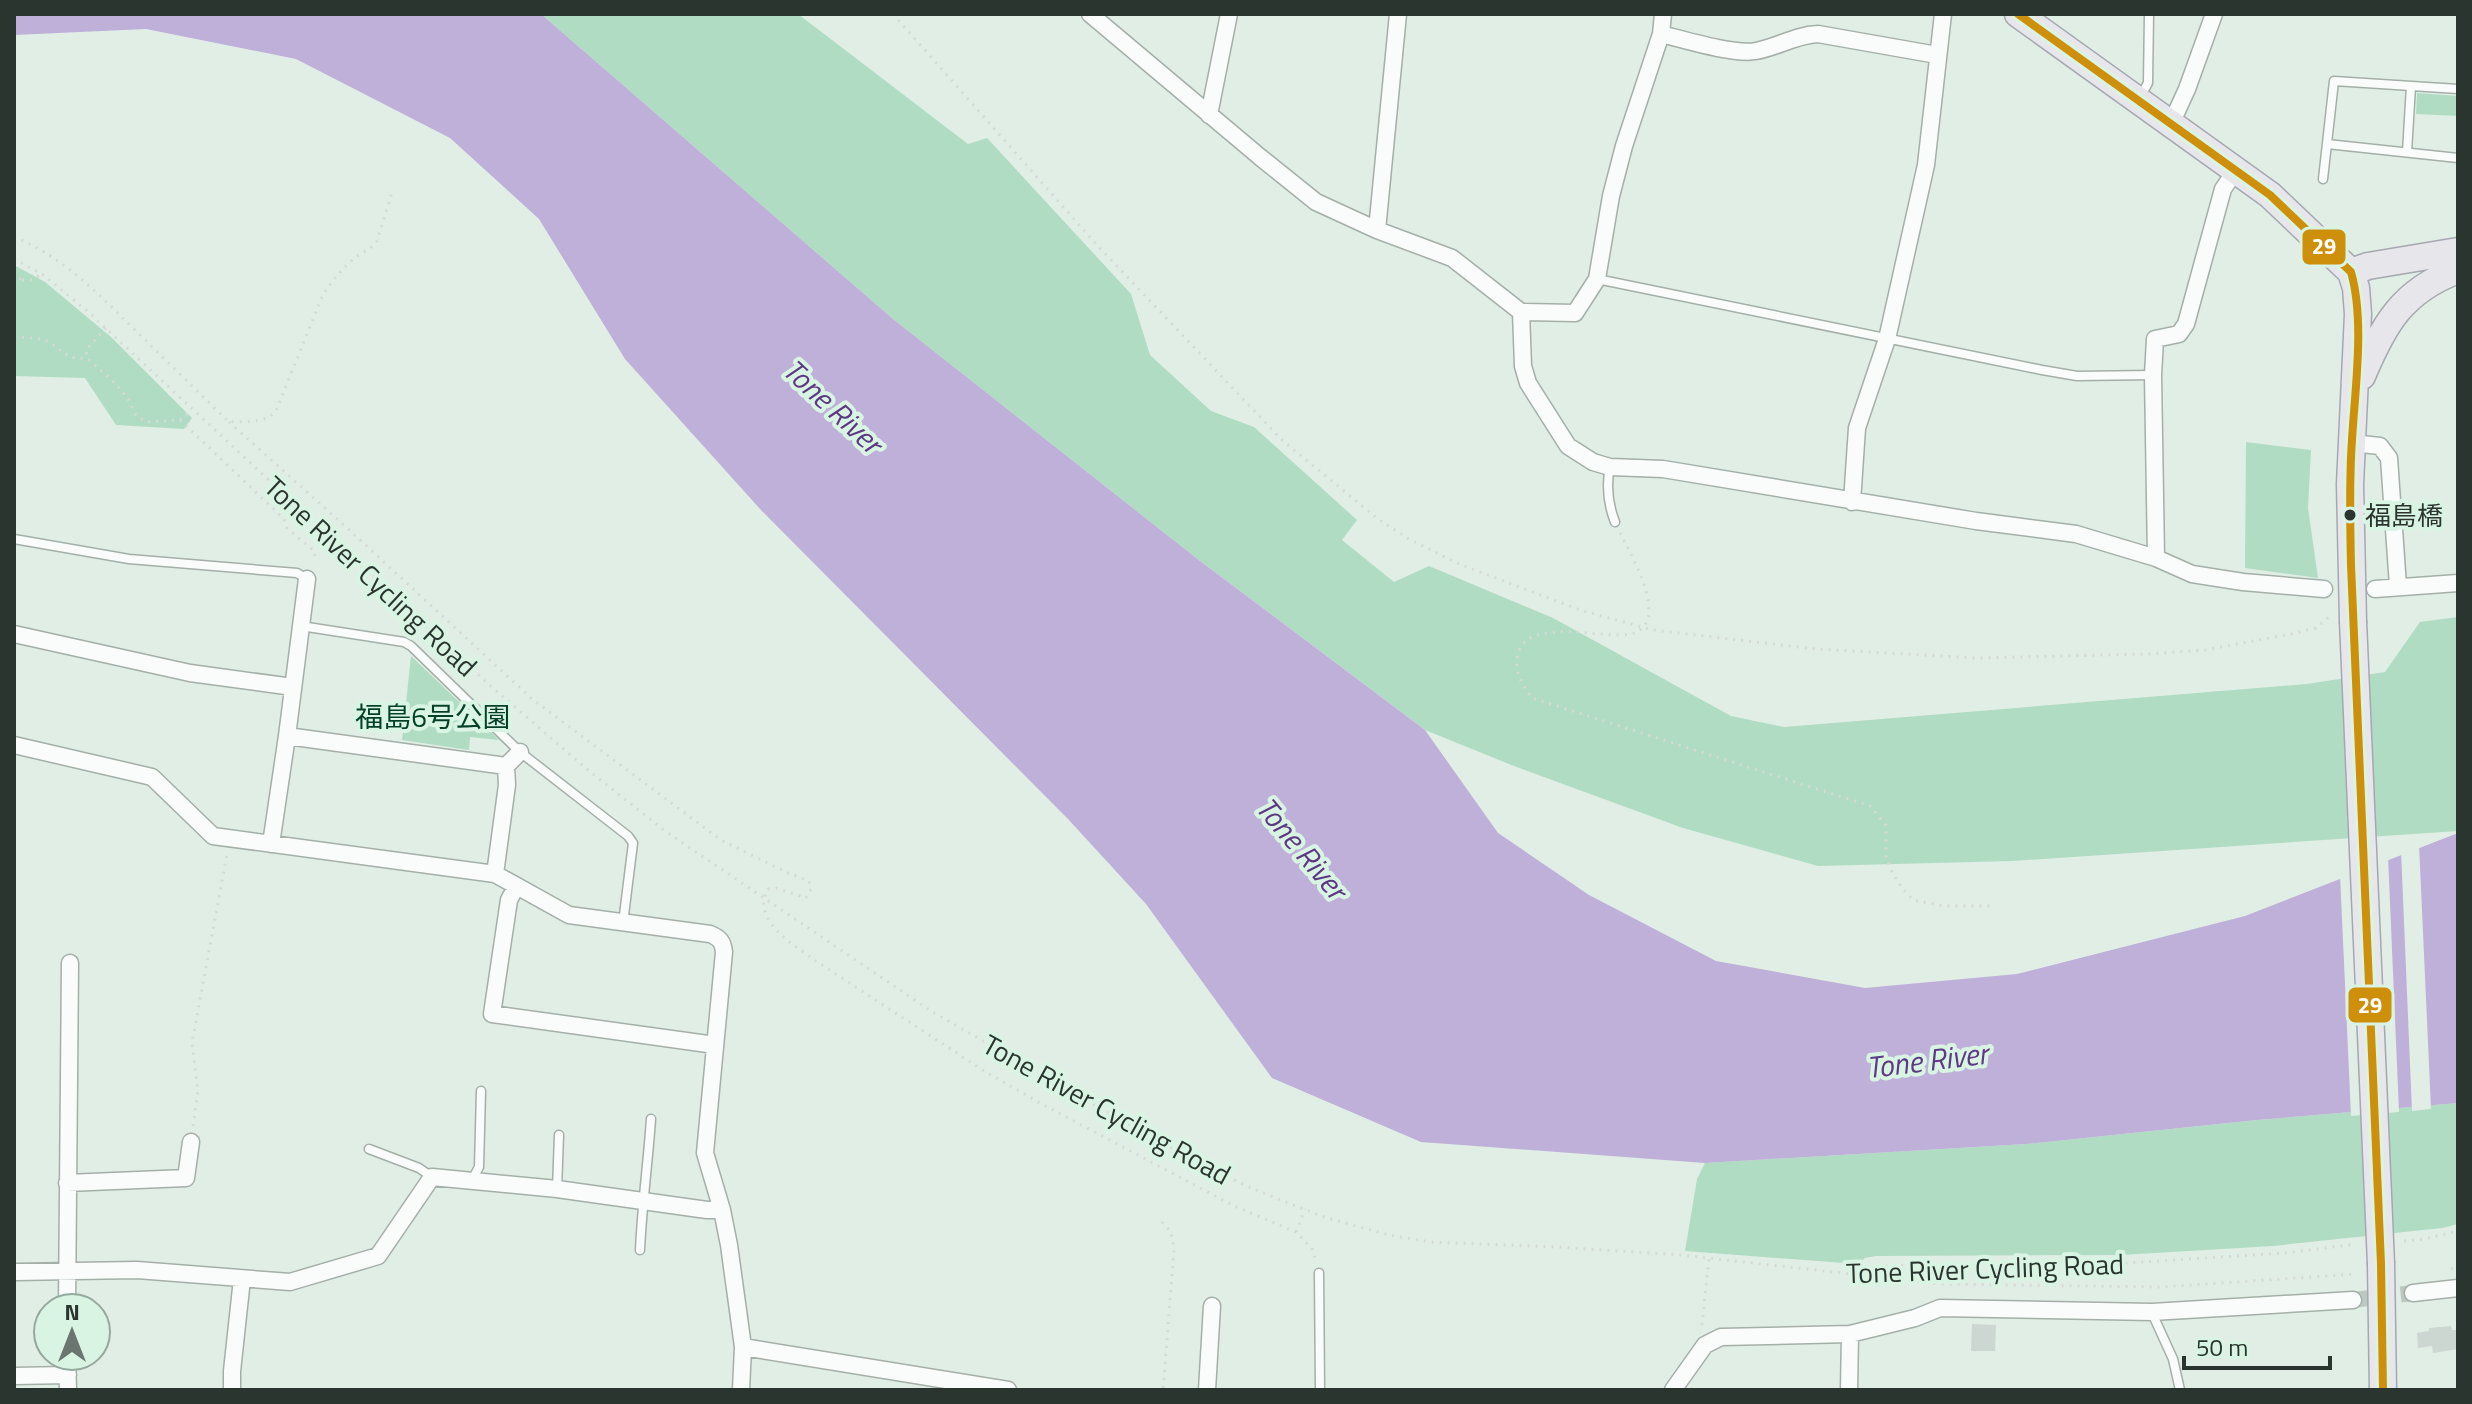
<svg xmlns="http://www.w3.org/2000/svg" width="2472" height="1404" font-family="'Titillium Web','Noto Sans JP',sans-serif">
<rect width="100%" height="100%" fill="#e0eee5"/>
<path fill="#b0dcc3" d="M541,14H798L968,144L987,138L1131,294L1150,355L1211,411L1254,427L1357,520L1342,540L1394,582L1429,566L1553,618L1731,716L1784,727L2307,684L2385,672L2420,622L2458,617V831L2012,861L1818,866L1683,828L1514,766L1425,730L1200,561L893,319Z
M2417,93L2458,96V116L2416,114Z
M14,265L45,282L111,337L192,418L184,429L116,425L85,378L14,376Z
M2246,442L2311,450L2308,508L2318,578L2245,568Z
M411,656L499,740L470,737L469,750L402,740Z
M2458,1103V1224L2442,1228L2273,1246L2121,1255L1876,1256L1865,1258L1857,1264L1685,1251L1697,1179L1705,1163L2026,1144L2258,1120Z"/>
<path fill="#beb0d8" d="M14,14H541L893,319L1200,561L1425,730L1498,833L1589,895L1716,961L1865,988L2017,974L2245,916L2458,833V1103L2257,1120L2026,1144L1705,1163L1421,1142L1272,1078L1146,904L1068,819L761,510L625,359L539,219L450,138L296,59L146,29L14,35Z"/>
<path fill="#e0eee5" d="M2419,844L2431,1109L2412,1111L2401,851Z
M2388,856L2399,1112L2351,1116L2340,875Z"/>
<path fill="#ccd7d1" d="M1972,1324L1996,1325L1995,1351H1971Z
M2451,1326L2452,1330H2458V1349L2433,1353L2432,1346L2418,1348L2417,1333L2429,1331V1328Z"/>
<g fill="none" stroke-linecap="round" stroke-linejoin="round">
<path stroke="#bcc9c1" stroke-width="16" stroke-dasharray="16 8" stroke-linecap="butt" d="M2353,1300L2413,1293"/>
<g stroke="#a4afa8" stroke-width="11">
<path id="service" d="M2139,99L2148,83L2149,14
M2327,144L2458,158
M2407,152L2411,86
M2323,179L2334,81L2458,89
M1597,279L2042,370L2077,376L2153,375
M1610,467C1606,486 1608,504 1615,522
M14,539L129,559L297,573L307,579
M301,626L404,642L411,646L520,752L628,836L633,843L623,923
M369,1149L419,1168L432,1177
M472,1180L479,1167L481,1091
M557,1189L559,1135
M640,1250C642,1206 648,1162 651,1119
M1319,1273L1320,1390
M2152,1313L2173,1359L2180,1390"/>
</g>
<g stroke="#a4afa8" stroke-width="19">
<path id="minor" d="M1090,14L1260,157L1316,202L1377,230L1452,258L1521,312L1575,313L1597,279L1611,196L1624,146L1661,34L1663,14
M1661,34C1685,40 1734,55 1756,51C1778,47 1795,35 1818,34L1937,55
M1209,115L1229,14
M2171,124L2187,89L2214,14
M1377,230L1398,14
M1521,312L1523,366L1528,383L1568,446L1593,462L1610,467L1663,469L1976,521L2076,534L2156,558L2192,574L2243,582L2324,589
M2352,443L2380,446L2389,458L2398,586
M1852,502L1857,428L1887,339L1926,165L1943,14
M2156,558L2153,375L2155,339L2179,334L2186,324L2223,189L2236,170
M2375,589L2458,583
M14,634L190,673L293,687
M287,736L506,766L507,785L495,874
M14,745L152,777L213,836L495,874L569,915L710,934C720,938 723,942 724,952L705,1153L722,1210L729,1245L743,1347L741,1390
M506,766L520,752
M271,844L287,736L307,579
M516,887L509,900L492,1014L715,1045
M67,1183L186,1178L191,1142
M14,1272L137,1270L290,1282L378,1256L432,1177L557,1189L707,1210H722
M2413,1293L2458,1288
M67,1308L70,963
M743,1347L1008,1390
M67,1356L68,1390
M14,1376L68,1375
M232,1390V1371L242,1279
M1207,1390L1212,1306
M1673,1390L1705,1345L1721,1337L1850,1334L1915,1318L1940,1308L2152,1312L2353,1300
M1849,1390L1850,1334"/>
</g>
<g stroke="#a6a8b0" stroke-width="29">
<path id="primary" d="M2018,14L2270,195L2351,272L2356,288L2358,314L2350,484L2353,621
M2351,272L2368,266L2458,251
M2362,376C2384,324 2402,291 2458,270
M2381,1264L2383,1390"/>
</g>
<path stroke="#d5dad7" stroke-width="3" stroke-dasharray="2 6" stroke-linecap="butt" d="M893,14L1095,243L1282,440L1378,519L1409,539L1459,564L1580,610L1653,630L1816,649L1976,658L2148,654L2205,650L2291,634L2316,628L2330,616
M14,237C64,257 98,294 136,331C167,361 198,392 229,422C245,421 265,424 276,411L322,297C330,283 339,272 351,261C359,253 370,251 377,241L392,192
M14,259L42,274L86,310L485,681L588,770L665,831L931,1011L1094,1105L1203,1165L1251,1188L1321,1216L1356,1226L1389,1235L1430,1242L1556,1247L1681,1255L1941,1284L2160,1287L2357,1274
M14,272L22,281
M14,280H32L42,274
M106,328L86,350L87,358L112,380L127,397L136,415L146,422L180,420L192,410
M14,337C24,338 38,337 47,341C64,350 64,360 87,358
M180,420L284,519L287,528L315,552L314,561
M229,422L345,526L532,699L721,840L788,873L809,881L811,889L806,898L776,888L768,889C750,920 794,945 816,961L981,1069L1040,1103L1234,1206L1296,1232L1312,1249L1316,1260
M1620,533C1634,560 1678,636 1619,635C1595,635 1570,629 1546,633C1533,635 1522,640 1518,654C1513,671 1523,685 1532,698L1870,806L1886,825V859L1893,874L1902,888L1913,900L1944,906H1990
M193,1126L198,1091L192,1043L227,854
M1162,1222L1171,1232L1174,1250L1163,1390
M1296,1232L1305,1209
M2404,1241L2424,1239L2458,1231
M2451,1269L2458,1265
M1876,1276L1877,1270L1881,1266L2019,1263H2126L2284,1253L2356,1244
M1702,1325L1709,1258"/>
<use href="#service" stroke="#fafcfb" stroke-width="8"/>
<use href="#minor" stroke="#fafcfb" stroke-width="16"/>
<use href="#primary" stroke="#e7e6eb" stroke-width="26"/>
<g stroke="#a6a8b0" stroke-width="29" stroke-linecap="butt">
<path id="primary-bridge" d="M2353,621L2381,1264"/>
</g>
<use href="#primary-bridge" stroke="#e7e6eb" stroke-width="26"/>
<g stroke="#daf4e4" stroke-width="14">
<path id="bus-1" d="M2018,14L2270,195L2351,272C2365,321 2355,388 2352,440C2349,481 2350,523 2351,565L2381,1264L2383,1390"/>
</g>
<use href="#bus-1" stroke="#ce8f0a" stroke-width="8"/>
</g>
<circle fill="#2b3530" stroke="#daf4e4" stroke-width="3" cx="2350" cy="515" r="7"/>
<g text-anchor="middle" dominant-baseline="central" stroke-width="8" stroke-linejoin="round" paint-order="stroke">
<g font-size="26" fill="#2b3530" stroke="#daf4e4" text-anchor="start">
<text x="2365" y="515">福島橋</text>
</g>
<g font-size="28" fill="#2b3530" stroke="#daf4e4">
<text transform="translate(371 576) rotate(43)">Tone River Cycling Road</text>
<text transform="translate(1107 1109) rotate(29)">Tone River Cycling Road</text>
<text transform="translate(1985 1268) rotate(-2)">Tone River Cycling Road</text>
</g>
<g font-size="28" fill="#043f27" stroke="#daf4e4">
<text x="433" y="716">福島6号公園</text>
</g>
<g font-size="30" font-style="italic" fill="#5c3982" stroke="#daf4e4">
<text transform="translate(833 406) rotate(43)">Tone River</text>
<text transform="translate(1302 848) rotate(50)">Tone River</text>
<text transform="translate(1927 1060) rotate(-7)">Tone River</text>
</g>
</g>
<g stroke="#daf4e4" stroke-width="3">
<rect x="2301" y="228" width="46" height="38" rx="8" fill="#ce8f0a"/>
<rect x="2347" y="986" width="46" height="38" rx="8" fill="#ce8f0a"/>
</g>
<g font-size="22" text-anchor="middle" font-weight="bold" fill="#fff">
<text x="2324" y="254">29</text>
<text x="2370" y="1013">29</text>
</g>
<rect width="2472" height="1404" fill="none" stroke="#2b3530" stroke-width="32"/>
<g transform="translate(72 1332)"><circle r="38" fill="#daf4e4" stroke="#94a89c" stroke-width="2"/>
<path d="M0-6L14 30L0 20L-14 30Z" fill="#6a766f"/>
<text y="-12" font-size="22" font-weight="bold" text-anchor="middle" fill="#2b3530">N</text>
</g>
<path d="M2184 1356v12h146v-12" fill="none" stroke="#2b3530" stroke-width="4"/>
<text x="2196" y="1356" font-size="24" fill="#2b3530" stroke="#daf4e4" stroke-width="6" paint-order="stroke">50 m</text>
</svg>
